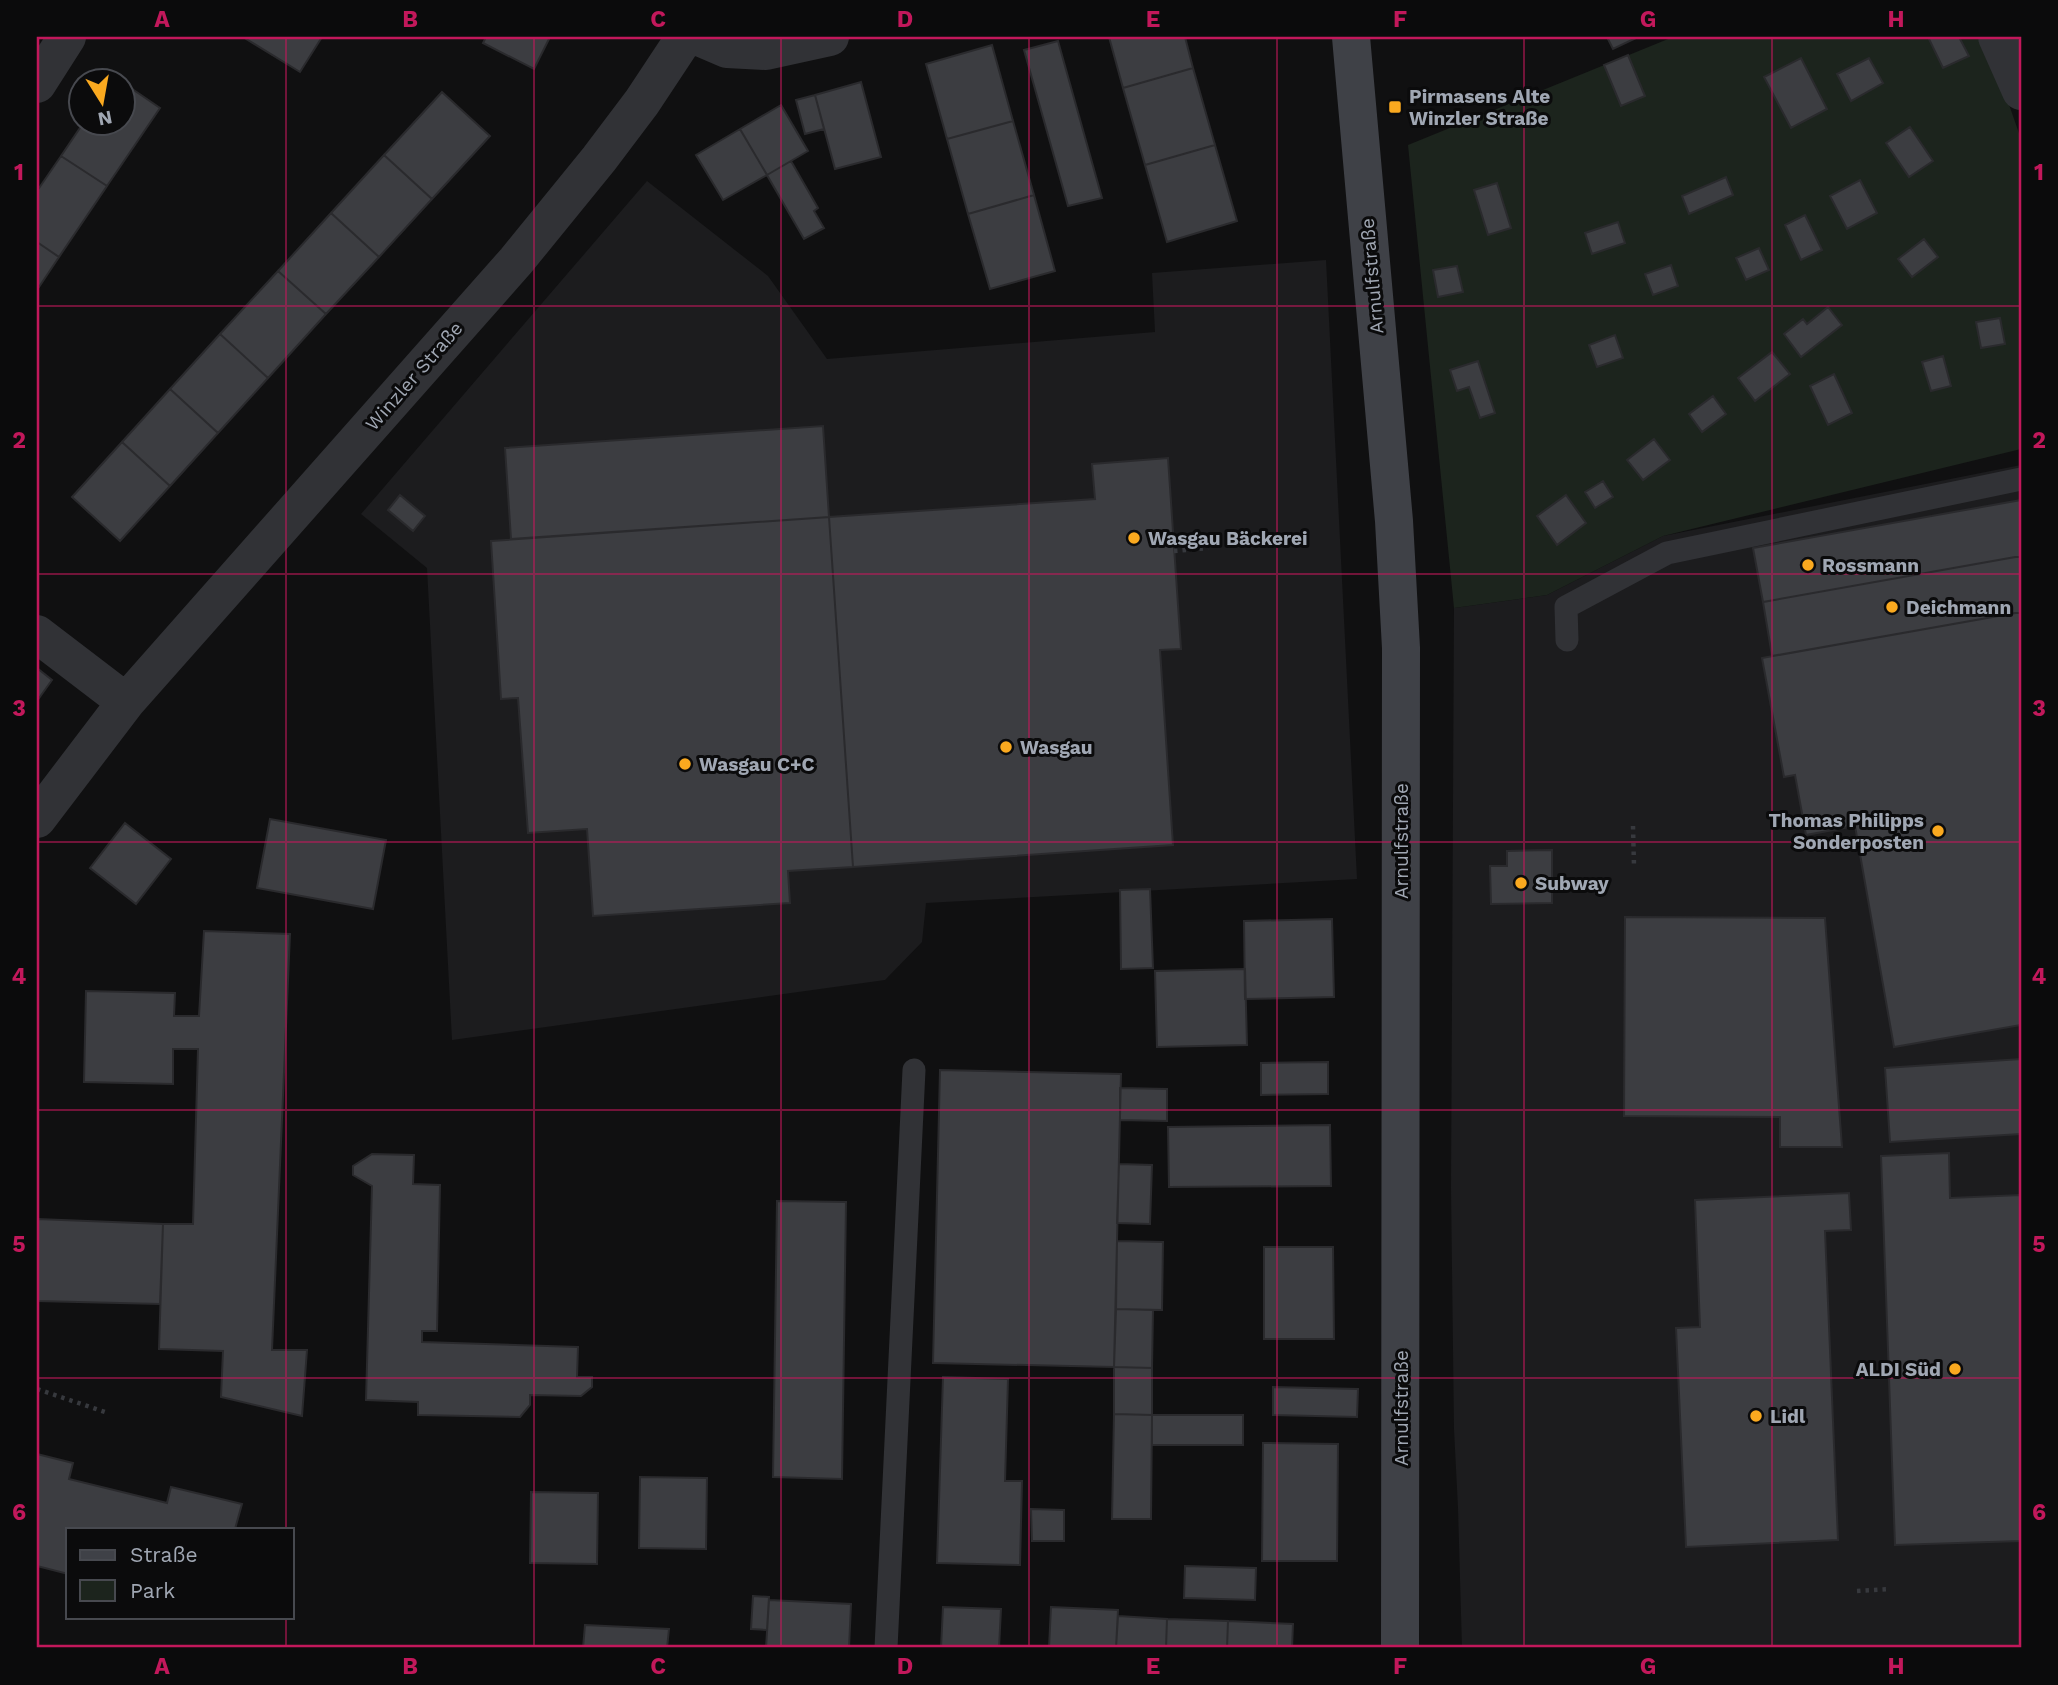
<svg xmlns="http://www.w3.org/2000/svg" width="2058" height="1685" font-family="'Work Sans',sans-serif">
<rect width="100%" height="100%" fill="#101011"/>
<path fill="#1c1c1e" d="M647,181L768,276L827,359L1155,332L1152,273L1326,260L1357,879L926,903L922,942L885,980L452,1040L427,568L361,514Z
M2021,465V1648H1462L1458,1508L1454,1429L1451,1188L1454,608L1547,595L1663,536Z"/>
<path fill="#1c241d" d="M1673,37H1977L2005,93L2021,139V449L1663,536L1547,595L1454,608L1408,145Z"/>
<path fill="#3c3d41" stroke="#2a2a2d" stroke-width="2" d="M243,37H322L300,72Z
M486,37H550L534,69L483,43Z
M1109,37H1185L1193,68L1123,88Z
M1607,37H1638L1613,49Z
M1928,37H1959L1969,56L1943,68Z
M1058,41L1102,198L1068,206L1024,50Z
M992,45L1013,121L947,139L926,64Z
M1628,55L1645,96L1621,106L1604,65Z
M1801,58L1827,109L1791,128L1764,77Z
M1869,58L1883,83L1851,101L1837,74Z
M1193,68L1215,145L1145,165L1123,88Z
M122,82L160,108L107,186L61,156L84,122H122Z
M861,82L881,157L835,169L815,95Z
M442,92L490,136L432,199L384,155Z
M815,95L824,129L805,134L796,100Z
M781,105L808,151L767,175L740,129Z
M1013,121L1034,195L968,214L947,139Z
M1910,127L1933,161L1909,177L1886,143Z
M740,129L767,175L723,200L696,155Z
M1215,145L1237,221L1167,242L1145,165Z
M384,155L432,199L379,257L331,213Z
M61,156L107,186L59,257L37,242V191Z
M791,161L818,208L814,211L824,228L804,239L767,175Z
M1726,177L1733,195L1689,214L1682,196Z
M1860,180L1877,213L1847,229L1830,196Z
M1497,183L1511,228L1488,235L1474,190Z
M1034,195L1055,271L990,289L968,214Z
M331,213L379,257L326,314L278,271Z
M1805,215L1822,250L1801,260L1785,225Z
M1618,222L1625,243L1592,254L1585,233Z
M1924,239L1938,257L1912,277L1898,259Z
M37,242L59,257L37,290Z
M1759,248L1769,270L1746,280L1736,258Z
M1671,265L1678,286L1653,295L1645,274Z
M1457,266L1463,292L1438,297L1433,270Z
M278,271L326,314L268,378L220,334Z
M1828,307L1842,325L1801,357L1784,334L1803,319L1807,324Z
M2000,318L2005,344L1981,348L1976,322Z
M220,334L268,378L218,433L170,389Z
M1615,335L1623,358L1597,367L1589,345Z
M1772,352L1790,374L1755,401L1738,378Z
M1943,356L1951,386L1931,391L1922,362Z
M1478,361L1495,413L1480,418L1469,387L1457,391L1450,370Z
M1834,374L1852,413L1828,425L1810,386Z
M170,389L218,433L170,486L122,442Z
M1713,396L1726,414L1702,432L1689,414Z
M823,426L829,517L511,539L505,448Z
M1654,439L1670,460L1643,480L1627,460Z
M122,442L170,486L120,541L72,497Z
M1168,458L1181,649L1160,650L1173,845L853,867L829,517L1095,499L1092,464Z
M1603,481L1613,497L1595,508L1585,492Z
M400,495L425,516L413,531L388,510Z
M1566,495L1586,523L1557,545L1537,516Z
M2021,500V556L1763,602L1753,548Z
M829,517L853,867L788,871L790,903L593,916L587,829L528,833L518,698L501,699L491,541Z
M2021,556V612L1772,656L1763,602Z
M2021,612V1025L1894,1047L1855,826L1806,835L1795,775L1784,777L1762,658Z
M37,668L52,680L37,701Z
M270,819L386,840L373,909L257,888Z
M125,823L171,859L136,904L90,868Z
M1552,850V903L1491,904L1490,866H1507V851Z
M1150,889L1153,968L1121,969L1120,890Z
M1625,917L1825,918L1842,1147H1780V1117L1624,1116Z
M1332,919L1334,997L1245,999L1244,921Z
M204,931L290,934L272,1350H307L302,1416L221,1397L223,1351L159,1349L163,1224H193L198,1049H173V1084L84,1082L86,991L175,993L174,1016H199Z
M1245,969L1247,1045L1157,1047L1155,971Z
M2021,1059V1134L1890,1142L1885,1068Z
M1328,1062V1094L1261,1095V1063Z
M940,1070L1121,1074L1114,1367L933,1363Z
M1120,1088L1167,1089V1121L1120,1120Z
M1330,1125L1331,1186L1169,1187L1168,1127Z
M1949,1153L1950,1198L2021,1195V1541L1895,1545L1881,1156Z
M372,1154L414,1155L413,1184L440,1185L437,1331H422V1342L578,1347L577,1377H592V1387L581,1396L530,1395V1405L520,1417L418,1415V1402L366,1400L372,1186L353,1175V1166Z
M1119,1164L1152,1165L1150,1224L1117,1223Z
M1849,1193L1851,1230L1825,1231L1838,1540L1686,1547L1676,1328L1700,1327L1695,1200Z
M777,1201L846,1202L842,1479L773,1477Z
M37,1219L163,1224L160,1304L37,1301Z
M1117,1241L1163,1242L1162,1310L1116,1309Z
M1264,1247H1333L1334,1339H1264Z
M1116,1309L1153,1310L1152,1368L1114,1367Z
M1114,1367L1152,1368V1415L1114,1414Z
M943,1377L1008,1379L1005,1481H1022L1020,1565L937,1563Z
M1273,1387L1358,1389L1357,1417L1273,1415Z
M1114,1414L1152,1415L1151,1519H1112Z
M1152,1415H1243V1445H1152Z
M1263,1443L1338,1444L1337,1561H1262Z
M37,1454L73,1463L69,1479L167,1503L171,1487L242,1504L235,1529H68V1574L37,1566Z
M640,1477L707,1478L706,1549L639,1548Z
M531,1492L598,1493L597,1564L530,1563Z
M1031,1509L1064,1510V1541H1032Z
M1185,1566L1256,1568L1255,1600L1184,1598Z
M753,1596L769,1597L767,1630L751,1629Z
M769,1600L851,1604L849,1648H766Z
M943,1607L1001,1609L999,1648H941Z
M1051,1607L1118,1610L1116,1648H1049Z
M1118,1616L1167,1619L1166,1648H1116Z
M1167,1619L1228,1621L1227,1648H1166Z
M1228,1621L1293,1624L1292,1648H1227Z
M585,1625L669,1629L667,1648H583Z"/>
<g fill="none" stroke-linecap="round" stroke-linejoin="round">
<path stroke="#37393e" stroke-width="4.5" stroke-dasharray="3.5 5" stroke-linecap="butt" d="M1174,551L1208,548
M1633,826L1634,866
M37,1389L105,1412
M1857,1591L1890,1589"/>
<path stroke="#313236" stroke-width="23" d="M1567,640L1566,607L1667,553L2021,479
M886,1648L914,1070"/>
<path stroke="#313236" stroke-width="38" d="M699,37L727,49L766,51L830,37
M1997,37L2021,91
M37,84L67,37
M37,634L126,702
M37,819L126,702L516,261L599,159L642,102L685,37"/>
<path stroke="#3f4147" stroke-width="38" d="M1351,37L1394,521L1401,648L1400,1648"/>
</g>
<path fill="none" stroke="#c2185b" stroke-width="2" stroke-opacity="0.55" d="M286,37V1529M534,37V1648M781,37V1648M1029,37V1648M1277,37V1648M1524,37V1648M1772,37V1648M37,306H2021M37,574H2021M37,842H2021M37,1110H2021M37,1378H2021M286,1617V1648"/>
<g fill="#faa91f" stroke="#0b0b0c" stroke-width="2.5">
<rect x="1388" y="100" width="14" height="14" rx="3.5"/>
<circle cx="1134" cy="538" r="7"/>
<circle cx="1808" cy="565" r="7"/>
<circle cx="1892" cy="607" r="7"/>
<circle cx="1006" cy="747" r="7"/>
<circle cx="685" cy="764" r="7"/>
<circle cx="1938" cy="831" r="7"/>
<circle cx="1521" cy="883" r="7"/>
<circle cx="1955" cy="1369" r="7"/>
<circle cx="1756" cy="1416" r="7"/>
</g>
<g text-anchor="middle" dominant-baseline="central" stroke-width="6" stroke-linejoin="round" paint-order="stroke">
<g font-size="19" font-weight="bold" fill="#a0a7b3" stroke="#0b0b0c" text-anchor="start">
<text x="1409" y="96">Pirmasens Alte<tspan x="1409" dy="22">Winzler Straße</tspan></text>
<text x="1148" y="538">Wasgau Bäckerei</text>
<text x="1822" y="565">Rossmann</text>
<text x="1906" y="607">Deichmann</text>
<text x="1020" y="747">Wasgau</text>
<text x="699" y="764">Wasgau C+C</text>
<text x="1924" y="820" text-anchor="end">Thomas Philipps<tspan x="1924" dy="22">Sonderposten</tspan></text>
<text x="1535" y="883">Subway</text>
<text x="1941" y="1369" text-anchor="end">ALDI Süd</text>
<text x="1770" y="1416">Lidl</text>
</g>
<g font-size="19" fill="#a0a7b3" stroke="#0b0b0c">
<text transform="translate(1372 276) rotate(-95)">Arnulfstraße</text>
<text transform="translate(414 376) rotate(-49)">Winzler Straße</text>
<text transform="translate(1401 841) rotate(-90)">Arnulfstraße</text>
<text transform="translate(1401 1408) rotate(-90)">Arnulfstraße</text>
</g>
</g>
<rect width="2058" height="1685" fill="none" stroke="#0b0b0c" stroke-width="77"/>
<rect x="66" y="1528" width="228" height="91" fill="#0b0b0c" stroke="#47494f" stroke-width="2"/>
<rect x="80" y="1550" width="35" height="10" fill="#3f4147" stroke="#47494f" stroke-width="2"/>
<text x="130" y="1562" font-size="21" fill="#a0a7b3">Straße</text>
<rect x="80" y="1580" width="35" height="21" fill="#1c241d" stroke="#47494f" stroke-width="2"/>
<text x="130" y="1598" font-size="21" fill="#a0a7b3">Park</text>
<g transform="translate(102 102) rotate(169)"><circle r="33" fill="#0b0b0c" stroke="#47494f" stroke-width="2"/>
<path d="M0-5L12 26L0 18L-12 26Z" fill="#faa91f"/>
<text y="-10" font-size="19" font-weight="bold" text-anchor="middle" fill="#a0a7b3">N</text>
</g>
<rect x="38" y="38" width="1982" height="1608" fill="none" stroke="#c2185b" stroke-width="2.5"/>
<g font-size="23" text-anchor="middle" font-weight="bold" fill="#c2185b">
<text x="162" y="27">A</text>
<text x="410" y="27">B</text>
<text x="658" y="27">C</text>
<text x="905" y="27">D</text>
<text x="1153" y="27">E</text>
<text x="1400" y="27">F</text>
<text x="1648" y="27">G</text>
<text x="1896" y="27">H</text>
<text x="19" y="180">1</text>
<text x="2039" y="180">1</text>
<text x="19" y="448">2</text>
<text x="2039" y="448">2</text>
<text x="19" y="716">3</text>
<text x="2039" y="716">3</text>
<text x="19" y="984">4</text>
<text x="2039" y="984">4</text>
<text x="19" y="1252">5</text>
<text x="2039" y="1252">5</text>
<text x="19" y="1520">6</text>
<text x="2039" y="1520">6</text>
<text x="162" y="1674">A</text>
<text x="410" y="1674">B</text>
<text x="658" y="1674">C</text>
<text x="905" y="1674">D</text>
<text x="1153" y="1674">E</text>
<text x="1400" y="1674">F</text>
<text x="1648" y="1674">G</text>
<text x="1896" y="1674">H</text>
</g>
</svg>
